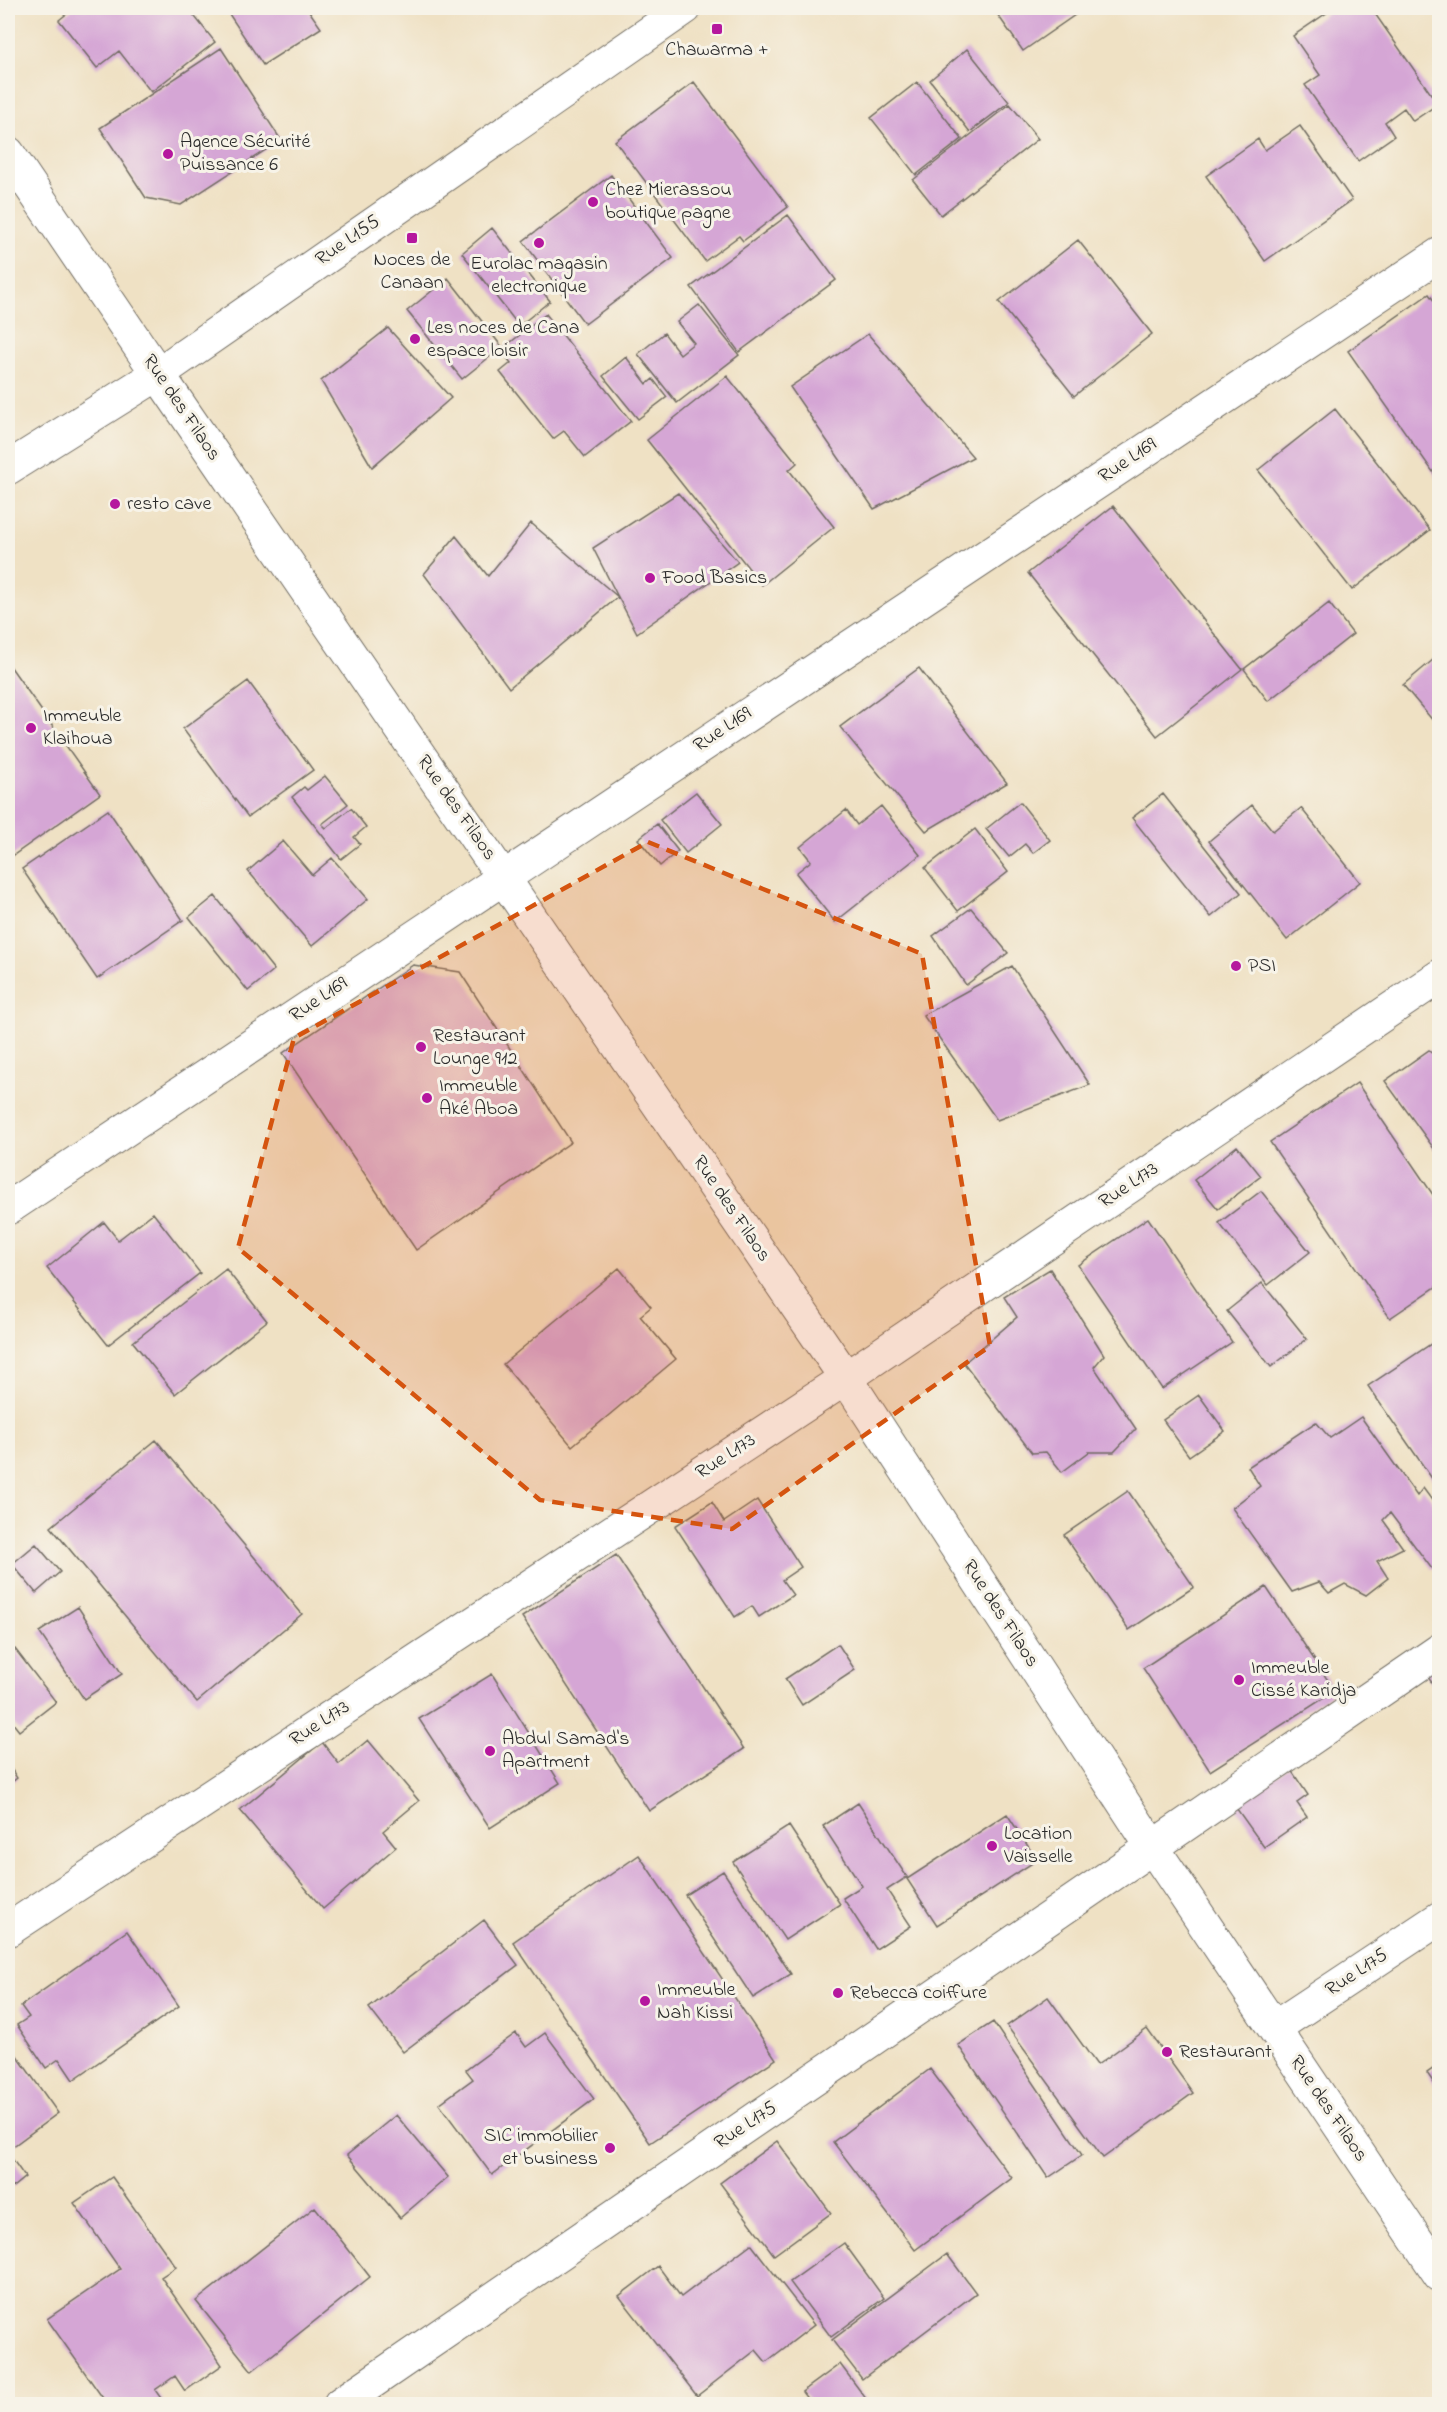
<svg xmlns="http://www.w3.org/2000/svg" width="1447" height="2412" font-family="'Indie Flower',sans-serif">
<rect width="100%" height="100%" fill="#f7f3e8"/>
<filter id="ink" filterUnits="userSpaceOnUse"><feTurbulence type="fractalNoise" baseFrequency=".0167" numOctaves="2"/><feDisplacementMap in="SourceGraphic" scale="12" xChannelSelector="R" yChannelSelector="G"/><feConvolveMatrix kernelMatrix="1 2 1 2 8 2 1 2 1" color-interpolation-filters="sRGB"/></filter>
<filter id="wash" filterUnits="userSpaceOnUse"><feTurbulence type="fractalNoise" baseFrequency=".008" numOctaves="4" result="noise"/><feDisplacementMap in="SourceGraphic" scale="24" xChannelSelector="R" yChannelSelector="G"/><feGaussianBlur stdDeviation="1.35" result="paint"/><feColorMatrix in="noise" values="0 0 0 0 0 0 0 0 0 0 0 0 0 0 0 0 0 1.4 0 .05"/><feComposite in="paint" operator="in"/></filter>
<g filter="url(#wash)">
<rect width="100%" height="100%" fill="#efe1c4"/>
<g id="blocks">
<path fill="#d5a6d5" d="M74,8H188L215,42L151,92L119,51L97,68L59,20Z
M225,8H307L321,28L263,65Z
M993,8H1085L1023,51Z
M1334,8H1371L1438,104L1413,121L1404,108L1385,122L1394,136L1358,161L1305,85L1320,75L1293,36Z
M221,48L281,140L181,205L146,198L100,128Z
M967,49L1009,102L970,132L930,80Z
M694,82L788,207L743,241L739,236L705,261L615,141Z
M917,82L962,139L916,175L871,118Z
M1010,104L1038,139L941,215L913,180Z
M1300,126L1352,200L1265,261L1206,176L1258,139L1265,150Z
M611,175L673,258L585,324L523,241Z
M788,215L836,280L739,352L691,287Z
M492,228L550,301L519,326L462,253Z
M1078,240L1152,334L1074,396L999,302Z
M448,278L502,347L462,379L407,311Z
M1429,294L1440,309V482L1348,351Z
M699,305L739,355L677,403L638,354L664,333L680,354L694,343L677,322Z
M546,314L631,421L585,457L564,431L553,439L500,372L511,363L501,350Z
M388,328L451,398L372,467L321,381Z
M868,334L973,457L874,509L790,387Z
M626,357L647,384L653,379L667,397L638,419L603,376Z
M727,376L797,463L789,470L834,527L762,585L647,440Z
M1335,409L1430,530L1352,590L1258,470Z
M678,493L738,562L637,633L618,597L509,688L424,574L456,536L488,576L531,523L618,597L593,548Z
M1113,506L1242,669L1157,736L1028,573Z
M1329,603L1353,634L1268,701L1244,669Z
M1440,654V729L1403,685Z
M8,663L100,794L8,859Z
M919,668L1007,783L926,831L840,727Z
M248,681L313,770L248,817L183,729Z
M325,776L348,804L322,824L326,828L351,808L366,827L354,837L360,844L341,859L292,797L304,787L307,790Z
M696,792L722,824L686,853L660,820Z
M1163,794L1241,893L1211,917L1132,818Z
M1020,802L1050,840L1033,853L1025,844L1009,857L986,829Z
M1252,805L1273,831L1301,808L1360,882L1287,940L1209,841Z
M881,806L920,855L835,922L796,873L811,861L800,847L846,810L857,825Z
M108,810L183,920L97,979L22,869Z
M657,824L678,851L660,866L638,839Z
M975,829L1008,872L958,911L925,868Z
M283,841L312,875L332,858L368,899L312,946L248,871Z
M215,896L274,970L248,991L189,917Z
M971,908L1008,953L966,985L933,936Z
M413,965L460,972L571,1142L416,1250L283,1053Z
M1012,966L1090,1085L997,1120L923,1015Z
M1429,1050L1440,1060V1157L1385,1081Z
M1357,1083L1440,1205V1284L1390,1318L1270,1142Z
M1237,1146L1261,1176L1218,1209L1194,1180Z
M1261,1191L1310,1252L1268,1285L1219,1223Z
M153,1213L200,1273L108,1345L47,1268L104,1222L118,1240Z
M1148,1218L1232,1342L1162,1389L1078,1265Z
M619,1268L651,1307L640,1316L676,1359L572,1446L503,1364Z
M226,1269L267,1321L175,1394L133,1342Z
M1050,1269L1104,1355L1094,1367L1136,1429L1114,1452H1089L1062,1472L1046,1452L1032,1453L964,1363L1017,1317L1004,1297Z
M1262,1283L1307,1339L1271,1367L1227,1311Z
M1440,1338V1490L1368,1386Z
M1199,1395L1225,1431L1189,1456L1163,1420Z
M1361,1417L1417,1496L1423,1488L1440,1511V1563L1432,1569L1390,1513L1383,1520L1403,1548L1377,1561L1388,1578L1366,1595L1345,1584L1329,1593L1319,1582L1292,1592L1232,1508L1260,1486L1248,1467L1316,1422L1330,1438Z
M156,1440L302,1614L197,1702L51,1527Z
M1128,1491L1194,1587L1129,1630L1064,1535Z
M757,1500L801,1567L782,1580L793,1595L759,1617L752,1606L735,1617L675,1526L712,1502L724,1522Z
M36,1544L60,1572L36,1593L12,1564Z
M616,1555L744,1749L649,1811L522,1617Z
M1266,1587L1335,1691L1210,1771L1143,1668Z
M78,1607L122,1674L84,1699L39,1632Z
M838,1644L855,1670L802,1705L785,1679Z
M15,1649L56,1702L19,1731L8,1717V1654Z
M1440,1663V1694L1425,1673Z
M492,1674L560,1783L490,1828L419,1719Z
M368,1740L419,1801L383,1831L396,1847L323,1909L240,1810L322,1742L339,1764Z
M8,1764L17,1778L8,1785Z
M1289,1767L1308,1795L1297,1803L1307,1817L1264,1847L1234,1805Z
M858,1803L907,1877L887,1890L911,1926L876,1949L843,1898L862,1886L823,1826Z
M1007,1814L1037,1860L937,1925L907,1879Z
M789,1826L840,1904L785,1940L733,1862Z
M639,1855L776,2059L650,2143L513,1942Z
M723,1871L791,1974L753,1998L685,1895Z
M484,1920L518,1965L403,2052L369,2008Z
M127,1931L179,2006L73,2080L59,2059L46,2068L17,2025L29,2017L21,2006Z
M1048,1997L1097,2065L1147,2029L1193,2093L1103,2158L1007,2026Z
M993,2022L1082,2155L1048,2178L958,2045Z
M516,2033L526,2047L545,2033L594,2099L492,2175L439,2104L473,2079L466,2070Z
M8,2043L58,2113L8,2150Z
M1440,2064V2092L1427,2073Z
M930,2069L1012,2178L915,2250L833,2142Z
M396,2115L448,2177L400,2218L347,2155Z
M777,2141L831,2213L774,2255L720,2183Z
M8,2153L25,2177L8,2191Z
M112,2177L176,2267L161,2277L222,2365L185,2391L175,2376L155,2390L163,2401L158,2404H107L47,2319L120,2269L74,2203Z
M315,2207L370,2277L252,2371L196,2301Z
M844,2243L884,2298L831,2337L790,2282Z
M751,2244L814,2325L766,2362L756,2350L697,2396L619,2296L658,2266L681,2297Z
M947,2254L976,2293L862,2379L832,2340Z
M840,2364L870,2404H811L802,2392Z"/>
</g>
</g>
<g filter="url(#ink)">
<use href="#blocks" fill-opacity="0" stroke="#706b61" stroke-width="1.5"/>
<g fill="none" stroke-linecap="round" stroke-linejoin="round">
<g stroke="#706b61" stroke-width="35">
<path id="street" d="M158,374L846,1378L1153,1848L1440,2275
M8,1208L1440,254
M8,1930L846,1378L1440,976
M1274,2028L1440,1918
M340,2404L1440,1650"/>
</g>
<g stroke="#706b61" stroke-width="35">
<path id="secondary" d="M8,153L158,374
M8,468L158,374L685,8"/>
</g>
<use href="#street" stroke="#fff" stroke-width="33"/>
<use href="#secondary" stroke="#fff" stroke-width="33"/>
</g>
</g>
<path fill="#d5540f" fill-opacity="0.2" stroke="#d5540f" stroke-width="4.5" stroke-dasharray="12 8" stroke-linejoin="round" d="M648,842L922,954L990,1346L732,1529L540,1500L238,1248L294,1038Z"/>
<g fill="#b5179e" stroke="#f7f3e8" stroke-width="2">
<rect x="711" y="23" width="12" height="12" rx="3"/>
<circle cx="168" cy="154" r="6"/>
<circle cx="593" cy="202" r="6"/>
<rect x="406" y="232" width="12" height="12" rx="3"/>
<circle cx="539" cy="243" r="6"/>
<circle cx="415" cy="339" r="6"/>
<circle cx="115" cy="504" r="6"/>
<circle cx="650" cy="578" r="6"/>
<circle cx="31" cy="728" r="6"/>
<circle cx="1236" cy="966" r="6"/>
<circle cx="421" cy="1047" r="6"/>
<circle cx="427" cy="1098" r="6"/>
<circle cx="1239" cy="1680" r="6"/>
<circle cx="490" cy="1751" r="6"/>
<circle cx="992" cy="1846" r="6"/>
<circle cx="838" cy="1993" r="6"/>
<circle cx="645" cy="2001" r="6"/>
<circle cx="1167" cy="2052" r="6"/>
<circle cx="610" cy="2148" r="6"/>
</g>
<g text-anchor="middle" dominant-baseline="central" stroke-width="6" stroke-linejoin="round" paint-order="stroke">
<g font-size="20" fill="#2b2b2b" stroke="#f7f3e8" text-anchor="start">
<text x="717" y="50" text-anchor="middle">Chawarma +</text>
<text x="180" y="142">Agence Sécurité<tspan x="180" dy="23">Puissance 6</tspan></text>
<text x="605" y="190">Chez Mierassou<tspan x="605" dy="23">boutique pagne</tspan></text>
<text x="412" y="260" text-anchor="middle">Noces de<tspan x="412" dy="23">Canaan</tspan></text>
<text x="539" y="264" text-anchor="middle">Eurolac magasin<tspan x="539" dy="23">electronique</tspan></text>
<text x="427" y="328">Les noces de Cana<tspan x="427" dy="23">espace loisir</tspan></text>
<text x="127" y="504">resto cave</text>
<text x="662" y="578">Food Basics</text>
<text x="43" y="716">Immeuble<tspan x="43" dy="23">Klaihoua</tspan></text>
<text x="1248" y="966">PSI</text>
<text x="433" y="1036">Restaurant<tspan x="433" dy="23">Lounge 912</tspan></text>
<text x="439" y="1086">Immeuble<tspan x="439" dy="23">Aké Aboa</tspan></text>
<text x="1251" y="1668">Immeuble<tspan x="1251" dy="23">Cissé Karidja</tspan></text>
<text x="502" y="1739">Abdul Samad's<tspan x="502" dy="23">Apartment</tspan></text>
<text x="1004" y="1834">Location<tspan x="1004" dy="23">Vaisselle</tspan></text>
<text x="657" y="1990">Immeuble<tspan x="657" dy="23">Nah Kissi</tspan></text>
<text x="850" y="1993">Rebecca coiffure</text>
<text x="1179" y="2052">Restaurant</text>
<text x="598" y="2136" text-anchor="end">SIC immobilier<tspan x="598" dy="23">et business</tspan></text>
</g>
<g font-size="20" fill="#2b2b2b" stroke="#f7f3e8">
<text transform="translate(348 241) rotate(-35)">Rue L155</text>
<text transform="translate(181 408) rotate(56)">Rue des Filaos</text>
<text transform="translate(1128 461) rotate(-34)">Rue L169</text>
<text transform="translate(723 730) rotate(-34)">Rue L169</text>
<text transform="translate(456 808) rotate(55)">Rue des Filaos</text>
<text transform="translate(319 1000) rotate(-34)">Rue L169</text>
<text transform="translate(1129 1186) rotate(-34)">Rue L173</text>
<text transform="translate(731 1209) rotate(56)">Rue des Filaos</text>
<text transform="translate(726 1457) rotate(-33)">Rue L173</text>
<text transform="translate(1000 1614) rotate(57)">Rue des Filaos</text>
<text transform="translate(320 1724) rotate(-33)">Rue L173</text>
<text transform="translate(1357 1973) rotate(-34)">Rue L175</text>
<text transform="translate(1328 2109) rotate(56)">Rue des Filaos</text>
<text transform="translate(746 2126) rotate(-34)">Rue L175</text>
</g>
</g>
<rect width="1447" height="2412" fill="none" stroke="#f7f3e8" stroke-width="30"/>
</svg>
